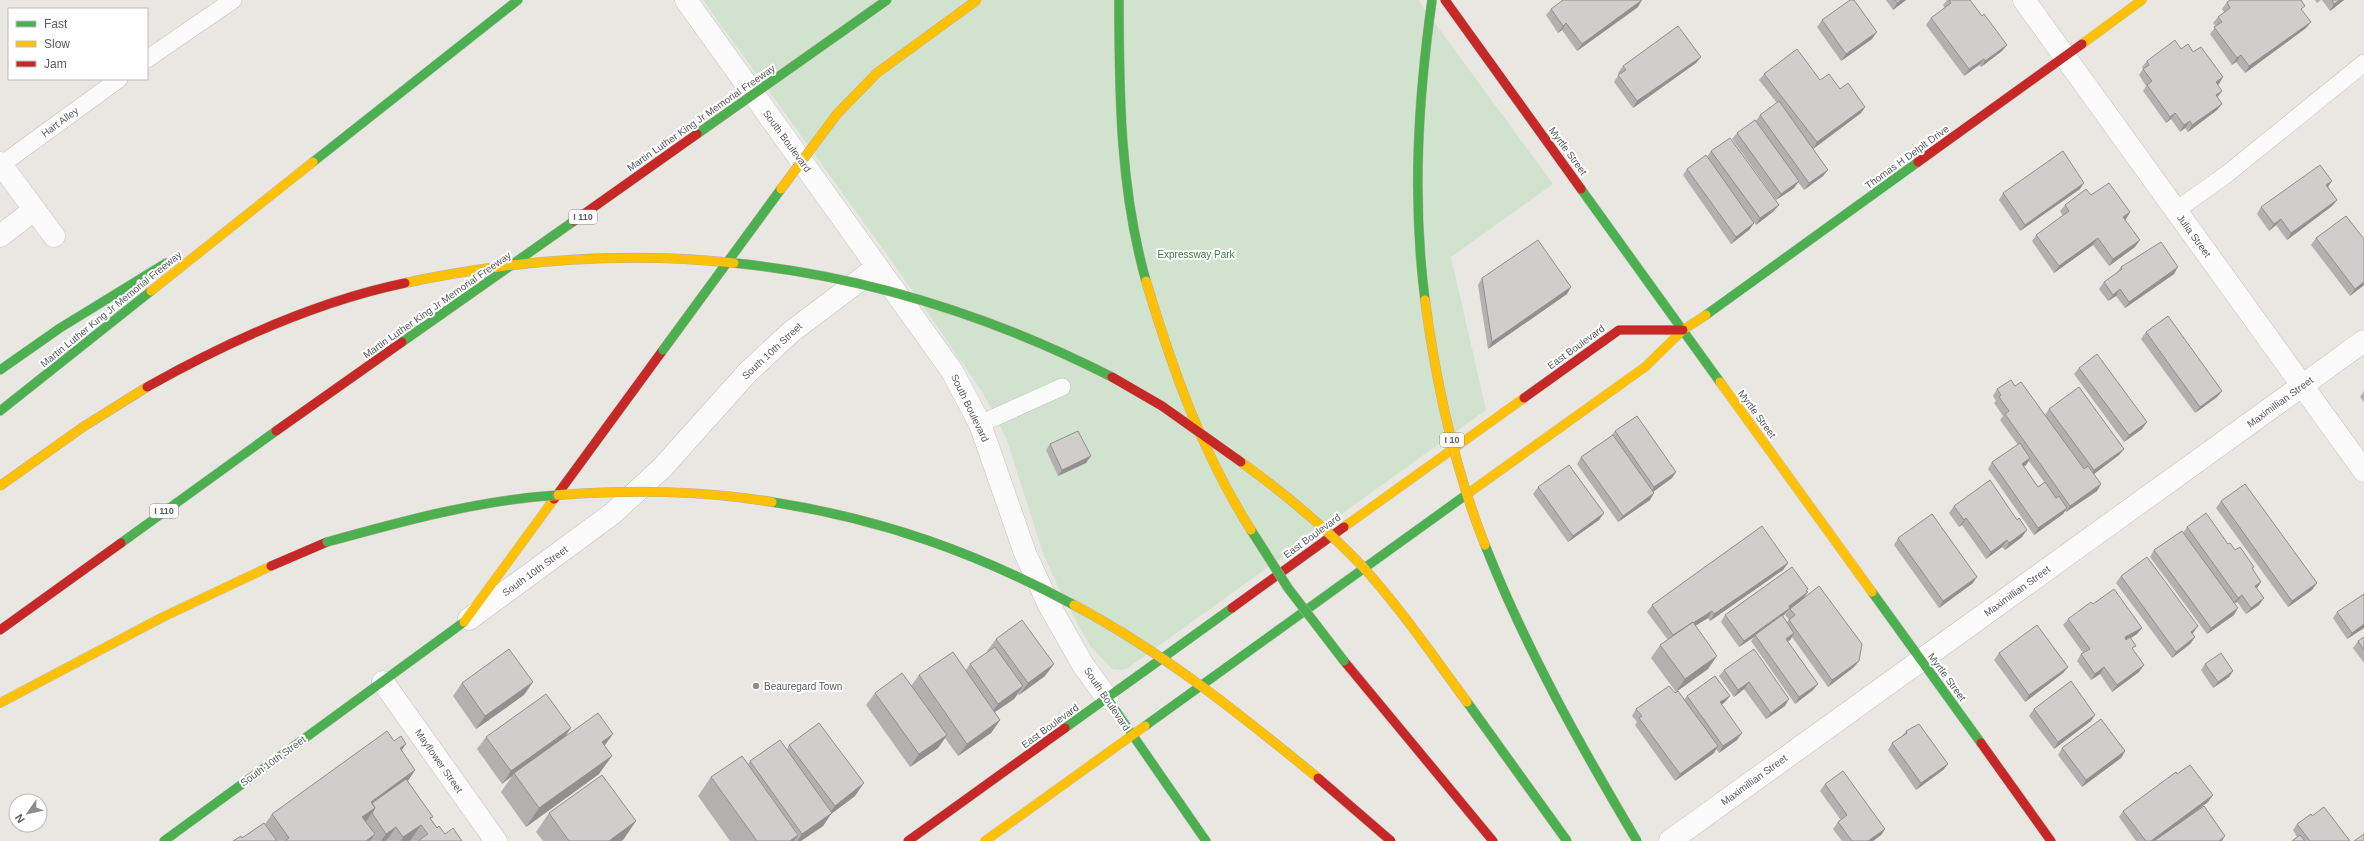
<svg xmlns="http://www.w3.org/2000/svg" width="2364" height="841" font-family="Helvetica,sans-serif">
<rect width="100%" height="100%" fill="#e8e7e2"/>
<path fill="#d1e3ce" d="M703,0H1418L1553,184L1451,257L1486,410L1128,668L1122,670L1112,669L1091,647L1064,599L1044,556L1006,438L983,393L896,267Z"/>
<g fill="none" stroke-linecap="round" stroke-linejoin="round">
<g stroke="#c4c4c3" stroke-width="18">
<path id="lane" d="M147,59L233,0
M1,165L119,79
M2175,211L2227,174L2364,63
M980,424L1062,387"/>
</g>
<g stroke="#c4c4c3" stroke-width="23">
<path id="street" d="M686,0L952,371L980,424L1025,553L1049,605L1083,665L1107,698
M2024,0L2364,471
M0,163L54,236
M0,236L34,210
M469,619L612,514L662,468L748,372L791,332L868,274
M383,682L496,841
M1670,841L2364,341"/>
</g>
<g stroke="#c5c6c5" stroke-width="10">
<path id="fast" d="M313,162L518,0
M1581,189L1720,382
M1706,315L1918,162
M0,370L60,328L166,263
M0,411L151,291
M121,543L276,431
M1872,592L1981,743
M1107,698L1206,841
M1145,726L1470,492
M1065,728L1232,608
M164,841L464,622"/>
</g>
<g stroke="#c5c6c5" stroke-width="10">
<path id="slow" d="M2082,44L2142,0
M151,291L313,162
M1720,382L1872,592
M1470,492L1645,367L1683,330L1706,315
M1344,527L1524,398
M464,622L554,499
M0,703L161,618L271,566
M985,841L1145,726"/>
</g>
<g stroke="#c5c6c5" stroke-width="10">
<path id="jam" d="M1445,0L1581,189
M1918,162L2082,44
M1524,398L1619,330H1683
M554,499L663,350
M271,566L327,542
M1232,608L1344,527
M0,630L121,543
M1344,661L1493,841
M1981,743L2051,841
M908,841L1065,728"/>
</g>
<use href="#lane" stroke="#fcfbfb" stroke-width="17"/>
<use href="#street" stroke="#fcfbfb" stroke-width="22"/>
<use href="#fast" stroke="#4caf50" stroke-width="9"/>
<use href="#slow" stroke="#ffc107" stroke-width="9"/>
<use href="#jam" stroke="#c62828" stroke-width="9"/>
<g stroke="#bcaf93" stroke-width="10" stroke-linecap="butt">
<path id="fast-bridge" d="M1119,0C1119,94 1120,190 1146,281
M697,134L887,0
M734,263C866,276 994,317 1112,377
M1425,300C1412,199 1418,100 1432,0
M402,342L574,221
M663,350L781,189
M772,502C882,519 977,553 1074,605
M1251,530L1288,588L1344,661
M327,542C403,521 479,500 558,495
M1485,545C1526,649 1580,745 1637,841
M1467,702L1567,841"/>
</g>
<g stroke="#bcaf93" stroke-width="10" stroke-linecap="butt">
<path id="slow-bridge" d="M781,189L837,114L877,73L977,0
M1146,281C1172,368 1202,453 1251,530
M405,283C513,260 623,251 734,263
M1425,300C1436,383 1454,467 1485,545
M1241,462C1284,493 1326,528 1363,567C1401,609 1433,656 1467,702
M0,486L83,427L147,387
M558,495C632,490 699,490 772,502
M1074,605C1163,652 1241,715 1318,778"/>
</g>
<g stroke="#bcaf93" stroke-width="10" stroke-linecap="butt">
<path id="jam-bridge" d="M574,221L697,134
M1112,377L1162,406L1241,462
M147,387C227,342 314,302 405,283
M276,431L402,342
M1318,778L1391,841"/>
</g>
<use href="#fast-bridge" stroke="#4caf50" stroke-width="9"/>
<use href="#slow-bridge" stroke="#ffc107" stroke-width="9"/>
<use href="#jam-bridge" stroke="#c62828" stroke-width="9"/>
</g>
<path fill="#b2b1af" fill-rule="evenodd" d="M1886,0H1906L1893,10Z
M1947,0H1970L1982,16L2007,45L2002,51L1981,67L1979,65L1964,76L1926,25L1931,18L1945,8L1943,5Z
M2315,0H2321L2317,3Z
M2322,0H2344L2330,11Z
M2227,2L2302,11L2311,22L2306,28L2245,73L2236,62L2232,65L2210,34L2216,26L2213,23L2218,17L2224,12L2222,9Z
M1638,7L1577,51L1562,30L1558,33L1546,15L1551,9Z
M1822,20L1872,39L1841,61L1817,27Z
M2181,49L2219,84H2218L2217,98L2222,104L2217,110L2188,132L2185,128L2180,132L2171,119L2166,123L2143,91L2146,86L2139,75L2143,69L2142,67L2147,61Z
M1701,57L1696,63L1633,108L1614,82L1619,74L1618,73L1623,66Z
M1764,74L1820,80L1840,89L1865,107L1861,113L1813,149L1828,170L1823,176L1804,190L1798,182L1794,188L1776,200L1732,139L1737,133L1756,121L1760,115L1777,103L1759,80Z
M1711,151L1774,211L1756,225L1733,194L1754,223L1749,230L1731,244L1683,175L1687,169L1707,157Z
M2332,181L2328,187L2337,200L2332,206L2287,240L2276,225L2269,231L2257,214L2261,207Z
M2080,189L2020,231L1999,200L2003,193Z
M2091,195L2130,212L2125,220L2135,247L2109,266L2093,245L2054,273L2032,241L2036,235L2063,216L2060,211L2065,205Z
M2316,238L2364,239V285L2350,296L2311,245Z
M2121,267L2174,274L2125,308L2116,296L2108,301L2099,289L2104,282L2116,274Z
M1482,278L1567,294L1488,349L1478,285Z
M2146,332L2222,391L2217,397L2195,413L2141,339Z
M2079,368L2142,429L2124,442L2074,374Z
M2015,386L2045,415L2049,409L2124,449L2119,455L2094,474L2101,484L2097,491L2066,512L2065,511L2063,514L2034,535L1988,469L1992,462L2018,445L2000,420L2003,416L1994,403L1996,401L1993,396L1997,389ZM2029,461L2045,483L2038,487L2024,466L2026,465Z
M2364,391V402L2360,397Z
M1615,431L1676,472L1672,478L1653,492L1650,500L1618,522L1577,464L1581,457L1611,436Z
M1050,444L1086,463L1058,476L1046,450Z
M1538,487L1604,513L1599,520L1568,542L1533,494Z
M2221,501L2312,590L2288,607L2216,508Z
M1954,506L2022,537L2005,550L2002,547L1986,559L1962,525L1959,527L1949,513Z
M2187,527L2228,544L2235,550L2252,569L2261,582L2257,588L2259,605L2246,614L2237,602L2235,603L2234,615L2207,634L2150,557L2154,550L2183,533Z
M1898,538L1973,583L1939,608L1894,545Z
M1788,563L1783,570L1710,621L1708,618L1695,626L1708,669L1677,691L1684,700L1687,696L1725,702L1721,705L1737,740L1719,753L1716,749L1714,753L1675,781L1635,725L1637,722L1632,716L1636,709L1676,692L1651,658L1660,645L1668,640L1647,612L1652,605Z
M2121,576L2193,633H2192L2195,637L2190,644L2172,658L2116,583Z
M1806,591L1804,598L1859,661L1854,667L1828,687L1792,637L1790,640L1788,641L1813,690L1795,704L1751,641L1754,637L1739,647L1721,622L1725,615ZM1789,609L1785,615L1789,620L1787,622L1783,616L1785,614Z
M2093,604L2142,628L2137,634L2131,638L2133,650L2139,672L2112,692L2100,674L2091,680L2077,661L2081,654L2083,653L2063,625L2068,619Z
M2337,612L2364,628L2347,639L2333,618Z
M2364,637V663L2353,648L2358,641Z
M996,639L1045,676L1019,695L1018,694L1014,699L995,712L1000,720L991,733L958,756L945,738L938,748L910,767L866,705L875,693L911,686L919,675L966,670L970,664L988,652L987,651Z
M1754,649L1785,706L1766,719L1744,689L1734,697L1719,676L1724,670Z
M1999,653L2068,667L2063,673L2025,702L1994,660Z
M2205,664L2233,671L2229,677L2213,688L2201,670Z
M462,683L524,695L476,729L453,696Z
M2034,709L2091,721L2054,749L2029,716Z
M1906,731L1948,764L1943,770L1916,790L1888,750L1892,743L1902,736Z
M566,736L605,746L599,774L526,827L501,792L512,776L502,784L477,749L486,737Z
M789,745L855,796L831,814L823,826L801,841H730L698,796L711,777L748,764L750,761L787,749Z
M2062,748L2125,751L2121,758L2082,787L2058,755Z
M401,751L415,770L408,781L431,819L437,828L445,834L462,841H233L242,838L265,824L272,814Z
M2177,774L2208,802L2187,818L2222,841H2136L2119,817L2123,811Z
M1825,784L1885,829L1881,835L1873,841H1842L1833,829L1838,822L1841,820L1820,791Z
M549,813L636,821L623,840L621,841H543L536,832Z
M2312,816L2350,841H2292L2297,837L2293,830L2297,824Z"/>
<path fill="#91908e" d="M1642,0L1638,7L1577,51L1582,44Z
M1902,0H1906L1893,10L1897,3Z
M2340,0H2344L2330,11L2334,4Z
M2311,22L2306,28L2245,73L2249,66Z
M1566,23L1562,30L1558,33L1563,26Z
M1877,32L1872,39L1841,61L1846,54Z
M2007,45L2002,51L1981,67L1985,61Z
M2241,55L2236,62L2232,65L2237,58Z
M1701,57L1696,63L1633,108L1637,101Z
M1984,59L1979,65L1964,76L1969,69Z
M2223,77L2219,84L2212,89L2216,82Z
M2222,91L2217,98L2216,95Z
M2222,104L2217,110L2188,132L2192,125Z
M1865,107L1861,113L1813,149L1817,142Z
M2175,113L2171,119L2166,123L2170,117Z
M2190,121L2185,128L2180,132L2184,125Z
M1828,170L1823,176L1804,190L1809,183Z
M1799,181L1794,188L1776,200L1781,194Z
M2332,181L2327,188L2326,185Z
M2084,183L2080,189L2020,231L2025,225Z
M2337,200L2332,206L2287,240L2291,233Z
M1779,205L1774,211L1756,225L1760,218Z
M2130,212L2126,219L2119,224L2123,217Z
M2281,219L2276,225L2269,231L2274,224Z
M1754,223L1749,230L1731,244L1736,237Z
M2098,238L2093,245L2054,273L2059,266Z
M2140,240L2135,247L2109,266L2113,259Z
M2178,267L2174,274L2125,308L2129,302Z
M2364,282V285L2350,296L2355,289Z
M1571,287L1567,294L1488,349L1492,342Z
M2120,289L2116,296L2108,301L2113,295Z
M2222,391L2217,397L2195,413L2200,407Z
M2147,422L2142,429L2124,442L2129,435Z
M2124,449L2119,455L2090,477L2094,470Z
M1091,456L1086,463L1058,476L1062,470Z
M2030,458L2026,465L2018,470L2022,464Z
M1676,472L1672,478L1650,494L1654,487Z
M2101,484L2097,491L2066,512L2070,506Z
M1654,493L1650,500L1618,522L1623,516Z
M2067,508L2063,514L2034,535L2038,528Z
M1604,513L1599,520L1568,542L1573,536Z
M1966,518L1962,525L1959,527L1964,520Z
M2027,530L2022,537L2005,550L2009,543Z
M2007,540L2002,547L1986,559L1991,552Z
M1788,563L1783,570L1710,621L1714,614Z
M1977,577L1973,583L1939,608L1943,601Z
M2261,582L2257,588L2255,586Z
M2317,583L2312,590L2288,607L2292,601Z
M1808,589L1803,595L1808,592L1803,599L1789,609L1785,614L1756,635H1755L1754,637L1739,647L1744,641L1789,606Z
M2242,595L2237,602L2233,604L2238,598Z
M2264,598L2259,605L2246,614L2251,608Z
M2238,608L2234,615L2207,634L2211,628Z
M1712,611L1708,618L1669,642L1673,635Z
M2364,624V628L2347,639L2352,633Z
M2198,626L2193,633L2186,638L2191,632Z
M2142,628L2137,634L2121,644L2125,637Z
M1794,633L1790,640L1782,645L1786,639Z
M2195,637L2190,644L2172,658L2176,652Z
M1717,656L1708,669L1676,692L1685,679Z
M1859,661L1854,667L1828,687L1832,680Z
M1054,664L1045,676L1019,695L1028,683Z
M2144,665L2139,672L2112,692L2117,685Z
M2068,667L2063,673L2025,702L2029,695Z
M2104,667L2100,674L2091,680L2095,674Z
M2233,671L2229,677L2213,688L2218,682Z
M533,682L524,695L476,729L485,716Z
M1749,682L1744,689L1734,697L1738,690Z
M1818,684L1813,690L1795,704L1799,697Z
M1023,686L1014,699L989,716L998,704Z
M1730,696L1725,702L1715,709L1720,702Z
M1789,699L1785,706L1766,719L1771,713Z
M2095,715L2091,721L2054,749L2058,742Z
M1000,720L991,733L958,756L967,744Z
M571,728L562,741L514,773L512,776L502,784L511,771Z
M1742,733L1737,740L1719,753L1723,746Z
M613,734L600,752L602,742Z
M947,735L938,748L910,767L919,754Z
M406,744L390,767L400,748Z
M1718,746L1714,753L1675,781L1680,774Z
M2125,751L2121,758L2082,787L2086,780Z
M612,756L599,774L526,827L539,808Z
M1948,764L1943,770L1916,790L1921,783Z
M415,770L399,794L372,813L359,831L346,840L371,802Z
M864,783L855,796L831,814L823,826L801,841H797L802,834L827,816L835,806Z
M2213,795L2208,802L2156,841H2151Z
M636,821L623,840L621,841H609Z
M421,825L410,841H401L403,837Z
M396,827L386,841H381L386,834Z
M1885,829L1881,835L1873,841H1868Z
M375,834L370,841H366Z
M798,835L794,841H790Z
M2225,836L2222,841H2219Z"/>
<path fill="#cfcecb" stroke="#91908e" d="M1563,0H1642L1582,44L1566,23L1563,26L1551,9Z
M1850,0H1854L1877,32L1846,54L1822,20Z
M1895,0H1902L1897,3Z
M1949,0H1970L1982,16L1984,14L2007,45L1985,61L1984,59L1969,69L1931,18L1951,3Z
M2230,0H2301L2305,6L2301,9L2311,22L2249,66L2241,55L2237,58L2214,27L2222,22L2218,17L2230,8L2227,2Z
M2332,0H2340L2334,4Z
M1678,26L1701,57L1637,101L1618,75L1626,70L1623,66Z
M2175,40L2181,49L2188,44L2193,52L2201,47L2223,77L2216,82L2222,91L2216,95L2222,104L2192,125L2190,121L2184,125L2175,113L2170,117L2147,85L2152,81L2143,69L2149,65L2147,61Z
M1797,49L1820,80L1829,74L1840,89L1848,83L1865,107L1817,142L1764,74Z
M1779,101L1828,170L1809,183L1760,115Z
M1755,120L1799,181L1781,194L1737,133Z
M1730,138L1779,205L1760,218L1711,151Z
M2063,151L2084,183L2025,225L2003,193Z
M1706,155L1754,223L1736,237L1687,169Z
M2320,165L2332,181L2326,185L2337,200L2291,233L2281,219L2274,224L2261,207Z
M2109,183L2130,212L2123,217L2140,240L2113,259L2098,238L2059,266L2036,235L2069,211L2065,205L2086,189L2091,195Z
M2346,216L2364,239V282L2355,289L2316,238Z
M1538,240L1571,287L1492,342L1482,278Z
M2161,242L2178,267L2129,302L2120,289L2113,295L2104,282L2122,269L2121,267Z
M2168,316L2222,391L2200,407L2146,332Z
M2097,354L2147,422L2129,435L2079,368Z
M2011,380L2015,386L2021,382L2084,469L2088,466L2101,484L2070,506L2005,414L2009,411L1999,397L2001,395L1997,389Z
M2079,387L2124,449L2094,470L2049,409Z
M1637,416L1676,472L1654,487L1615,431Z
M1078,431L1091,456L1062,470L1050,444Z
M1613,435L1654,493L1623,516L1581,457Z
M2020,443L2030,458L2022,464L2038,487L2045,482L2056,498L2059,496L2067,508L2038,528L1992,462Z
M1569,465L1604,513L1573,536L1538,487Z
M1990,480L2017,520L2019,518L2027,530L2009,543L2007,540L1991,552L1966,518L1964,520L1954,506Z
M2245,484L2317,583L2292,601L2221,501Z
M2206,513L2228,544L2230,543L2235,550L2240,547L2254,567L2252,568L2261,582L2255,586L2264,598L2251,608L2242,595L2238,598L2187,527Z
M1932,514L1977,577L1943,601L1898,538Z
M1762,526L1788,563L1714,614L1712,611L1693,623V622L1673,635L1652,605Z
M2182,531L2238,608L2211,628L2154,550Z
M2147,557L2198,626L2191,632L2195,637L2176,652L2121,576Z
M1792,567L1808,589L1806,591L1808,592L1789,606L1790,608L1744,641L1725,615Z
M1819,586L1862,644L1859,661L1832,680L1789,620L1795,615L1790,609Z
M2114,589L2142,628L2125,637L2126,640L2130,637L2136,646L2132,648L2144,665L2117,685L2104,667L2095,674L2081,654L2090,649L2068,619L2091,602L2093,604Z
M2364,594V624L2352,633L2337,612Z
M1782,615L1794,633L1786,639L1818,684L1799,697L1755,635Z
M1022,620L1054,664L1028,683L996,639Z
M1693,622L1717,656L1685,679L1660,645Z
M2037,625L2068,667L2029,695L1999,653Z
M2364,637V650L2358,641Z
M995,647L1023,686L998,704L970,664Z
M509,649L533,682L485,716L462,683Z
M1754,649L1789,699L1771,713L1749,682L1738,690L1724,670Z
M953,652L1000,720L967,744L919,675Z
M2221,653L2233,671L2218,682L2205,664Z
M902,673L947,735L919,754L875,693Z
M1715,676L1730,696L1720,702L1742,733L1723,746L1687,696Z
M2071,681L2095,715L2058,742L2034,709Z
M1669,686L1675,693L1678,691L1718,746L1680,774L1639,718L1642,716L1636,709Z
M546,694L571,728L511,771L486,737Z
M598,713L613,734L602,742L612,756L539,808L514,773Z
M2101,719L2125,751L2086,780L2062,748Z
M819,723L864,783L835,806L789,745Z
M1919,724L1948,764L1921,783L1892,743L1907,733L1906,731Z
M387,731L394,741L401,736L406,744L400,748L415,770L371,802L375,808L362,817L375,834L366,841H285L289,838L272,814Z
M780,740L832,813L802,834L750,761Z
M742,756L798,835L790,841H757L711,777Z
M2190,765L2213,795L2151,841H2146L2123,811L2176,772L2177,774Z
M1843,771L1885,829L1868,841H1852L1838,822L1847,815L1825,784Z
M602,775L636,821L609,841H569L549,813Z
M406,779L433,817L430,818L437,828L439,826L445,834L453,828L462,841H418L428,834L421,825L403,837L396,827L386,834L372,813L375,808L372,803Z
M2204,806L2225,836L2219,841H2154Z
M2324,807L2350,841H2310L2297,824L2311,814L2312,816Z
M264,823L277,841H233L241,836L242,838Z
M2364,834V841H2354Z
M2300,835L2305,841H2292Z"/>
<circle fill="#8b8d8e" stroke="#fff" stroke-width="1.5" cx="756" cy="686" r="4"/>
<g text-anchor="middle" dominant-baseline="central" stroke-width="4" stroke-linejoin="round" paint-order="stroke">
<g fill="#fff" stroke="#8b8d90" stroke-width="1">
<rect x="569" y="210" width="28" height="14" rx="3"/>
<rect x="1440" y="433" width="24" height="14" rx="3"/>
<rect x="150" y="504" width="28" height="14" rx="3"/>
</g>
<g font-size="9" font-weight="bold" fill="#595c60">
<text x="583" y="217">I 110</text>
<text x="1452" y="440">I 10</text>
<text x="164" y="511">I 110</text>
</g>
<g font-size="10" fill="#595c60" stroke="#fff">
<text transform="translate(701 118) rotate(-35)">Martin Luther King Jr Memorial Freeway</text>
<text transform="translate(60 122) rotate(-36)">Hart Alley</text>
<text transform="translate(787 141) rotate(54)">South Boulevard</text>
<text transform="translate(1568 151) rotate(54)">Myrtle Street</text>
<text transform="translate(1907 157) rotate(-36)">Thomas H Delpit Drive</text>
<text transform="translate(2194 236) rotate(54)">Julia Street</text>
<text transform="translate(437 305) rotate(-35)">Martin Luther King Jr Memorial Freeway</text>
<text transform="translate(111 309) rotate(-39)">Martin Luther King Jr Memorial Freeway</text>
<text transform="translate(1576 347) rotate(-36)">East Boulevard</text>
<text transform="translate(772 351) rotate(-43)">South 10th Street</text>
<text transform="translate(2280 402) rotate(-36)">Maximillian Street</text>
<text transform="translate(970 408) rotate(64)">South Boulevard</text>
<text transform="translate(1757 414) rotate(54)">Myrtle Street</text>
<text transform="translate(1312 536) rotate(-36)">East Boulevard</text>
<text transform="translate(535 571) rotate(-36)">South 10th Street</text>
<text transform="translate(2017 591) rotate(-36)">Maximillian Street</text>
<text transform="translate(1947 677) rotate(54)">Myrtle Street</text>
<text transform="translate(1107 699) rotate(56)">South Boulevard</text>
<text transform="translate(1050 726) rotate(-36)">East Boulevard</text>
<text transform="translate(273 761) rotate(-36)">South 10th Street</text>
<text transform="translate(439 761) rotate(55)">Mayflower Street</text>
<text transform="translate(1754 780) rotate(-36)">Maximillian Street</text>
</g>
<g font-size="10" fill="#3a7d3d" stroke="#fff">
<text x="1196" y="254">Expressway Park</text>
</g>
<g font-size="10" fill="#595c60" stroke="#fff" text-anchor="start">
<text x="764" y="686">Beauregard Town</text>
</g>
</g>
<rect x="8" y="8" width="140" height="72" fill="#ffffff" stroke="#bdbebf"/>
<rect x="16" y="21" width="20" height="6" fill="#4caf50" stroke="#bdbebf"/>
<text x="44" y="28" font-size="12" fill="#595c60">Fast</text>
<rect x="16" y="41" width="20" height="6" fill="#ffc107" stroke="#bdbebf"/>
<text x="44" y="48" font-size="12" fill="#595c60">Slow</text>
<rect x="16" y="61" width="20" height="6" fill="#c62828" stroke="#bdbebf"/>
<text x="44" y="68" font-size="12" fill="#595c60">Jam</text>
<g transform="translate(28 813) rotate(236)"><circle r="19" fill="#ffffff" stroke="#bdbebf"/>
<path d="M0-3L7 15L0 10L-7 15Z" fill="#8b8d8e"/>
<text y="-6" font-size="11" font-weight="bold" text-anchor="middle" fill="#595c60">N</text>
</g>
</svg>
